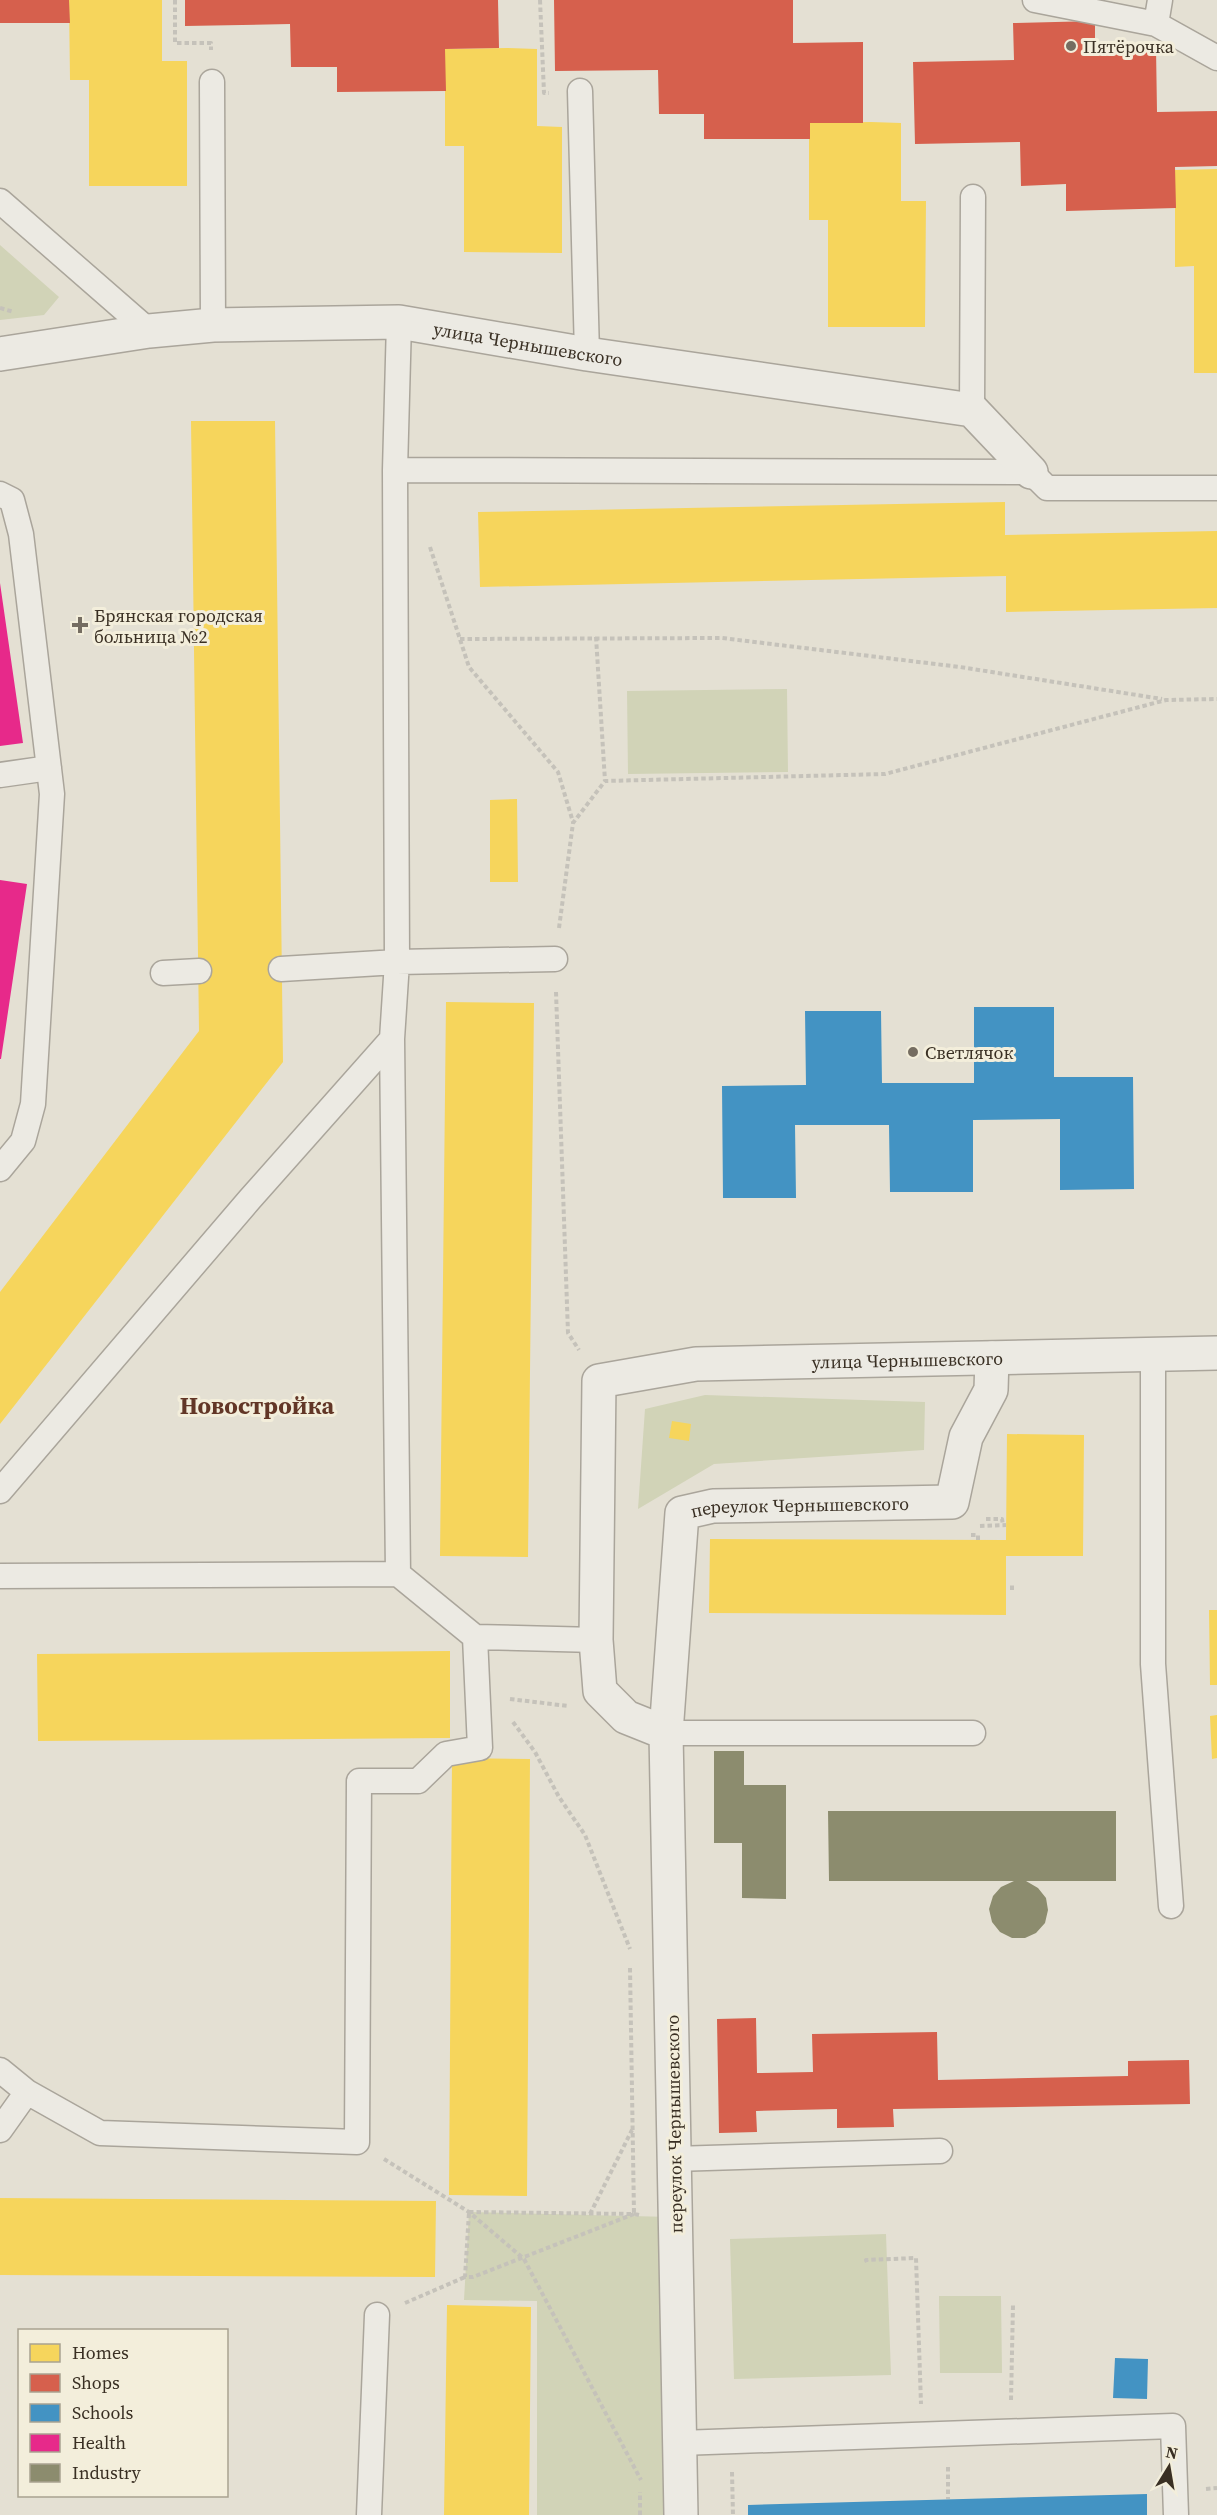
<svg xmlns="http://www.w3.org/2000/svg" width="1217" height="2515" font-family="'Source Serif 4',serif">
<rect width="100%" height="100%" fill="#e4e0d3"/>
<path fill="#d1d3b7" d="M0,245L59,297L44,315L0,320Z
M787,689L788,772L628,774L627,691Z
M705,1395L925,1402L924,1450L714,1464L638,1509L645,1409Z
M469,2212L671,2217L676,2515H537V2301L464,2300Z
M886,2234L891,2375L734,2379L730,2239Z
M939,2296H1001L1002,2373H940Z"/>
<path fill="#f6d55c" d="M69,0H162V61H187V186H89V80H70Z
M507,48L537,49V126L562,127V253L464,252V146H445V49Z
M871,122L901,123V201H926L925,327H828V220H809V123Z
M1217,169V373H1194V266L1175,267V170Z
M191,421H275L283,1062L0,1424V1292L199,1031Z
M1005,502V535L1217,531V608L1006,612V576L480,587L478,512Z
M517,799L518,882H490V800Z
M446,1002L534,1003L528,1557L440,1556Z
M672,1421L691,1424L689,1441L669,1438Z
M1007,1434L1084,1435L1083,1556H1006V1615L709,1613L710,1539L1006,1540Z
M1209,1610H1217V1685H1210Z
M450,1651V1738L38,1741L37,1654Z
M1217,1715V1758L1212,1759L1210,1716Z
M452,1758L530,1759L527,2196L449,2195Z
M0,2198L436,2201L435,2277L0,2275Z
M447,2305L531,2307L529,2515H444Z"/>
<path fill="#d6604d" d="M0,0H69L70,23H0Z
M185,0H498L499,48L445,49L446,91L337,92V67H291L290,24L185,26Z
M554,0H793V43L863,42V123H810V139H704V114H659L658,70L555,71Z
M1095,21V49L1156,48L1157,112L1217,111V166L1175,167L1176,208L1066,211V184L1021,186L1020,142L915,144L913,62L1014,60L1013,23Z
M756,2018L757,2073L813,2072L812,2034L937,2032L938,2080L1128,2076V2061L1189,2060L1190,2104L893,2109L894,2127L837,2128V2109L756,2111L757,2132L719,2133L717,2019Z"/>
<path fill="#4393c3" d="M974,1007H1054V1077H1133L1134,1189L1060,1190V1119L973,1120V1192H890L889,1125H795L796,1198H723L722,1086L806,1085L805,1011H881L882,1083H974Z
M1115,2358L1148,2359L1147,2399L1113,2398Z
M1147,2494V2515H748V2505Z"/>
<path fill="#e7298a" d="M0,583L23,743L0,746Z
M0,880L27,884L1,1059H0Z"/>
<path fill="#8c8c6e" d="M714,1751H744V1785H786V1899L742,1898V1843H714Z
M828,1811H1116V1881H1026L1038,1888L1046,1898L1048,1910L1045,1923L1036,1933L1025,1938H1012L1000,1932L992,1922L989,1909L993,1896L1001,1887L1014,1881H829Z"/>
<g fill="none" stroke-linecap="round" stroke-linejoin="round">
<g stroke="#aaa59b" stroke-width="27">
<path id="lane" d="M1035,0L1156,24L1217,58
M1156,24L1160,0
M212,82L213,325
M580,91L587,354
M0,201L149,331
M399,322L395,470L397,962L555,959
M972,410L973,197
M395,470L1031,472L1047,488H1217
M0,494L12,500L21,534L52,794L33,1104L23,1141L0,1169
M0,775L49,768
M163,973L199,971
M392,1039L398,1574L475,1637L596,1640
M1153,1355V1664L1171,1906
M0,1491L250,1199L392,1039L397,962L281,969
M0,1576L398,1574
M666,1733H973
M0,2070L27,2092L0,2130
M27,2092L100,2133L357,2142L359,1781H418L446,1754L480,1748L475,1637
M674,2159L940,2151
M680,2443L1173,2426L1176,2515
M369,2515L377,2315"/>
</g>
<g stroke="#aaa59b" stroke-width="36">
<g id="street">
<path id="s1" d="M0,354L149,331L213,325L399,322L587,354L972,410L1031,472"/>
<path id="s2" d="M666,1733L682,1513L713,1506L952,1502L966,1437L991,1390L992,1358"/>
<path id="s3" d="M681,2515L666,1733L626,1717L600,1691L596,1640L599,1381L696,1364L1217,1353"/>
</g>
</g>
<path stroke="#c5c2ba" stroke-width="4" stroke-dasharray="4.5 3" stroke-linecap="butt" d="M175,0V43H211V50
M540,0L544,93H549
M0,308L14,312
M430,547L469,667L558,772L573,822
M596,637L605,781
M460,639L722,638L960,667L1162,699
M559,928L573,823L605,781L885,774L1166,700L1217,699
M556,992L568,1333L579,1350
M986,1519H1002L1003,1525
M980,1526L1006,1525
M971,1535H978V1540
M1012,1590V1583
M510,1699L568,1706
M513,1722L535,1752L559,1797L585,1835L630,1949
M630,1968L634,2214L639,2215
M384,2159L469,2212L524,2259L641,2480
M469,2212L634,2214L473,2277H465Z
M590,2214L632,2130
M867,2262L866,2260L916,2258L921,2404
M405,2303L465,2277
M1011,2400L1013,2305
M948,2467V2499
M732,2472L733,2515
M1206,2489L1217,2488
M640,2515V2492"/>
<use href="#lane" stroke="#eceae3" stroke-width="24"/>
<use href="#street" stroke="#eceae3" stroke-width="33"/>
</g>
<g fill="#756d61" stroke="#f3eedb" stroke-width="2">
<circle cx="1071" cy="46" r="6"/>
<path d="M77 616h6v6h6v6h-6v6h-6v-6h-6v-6h6z"/>
<circle cx="913" cy="1052" r="6"/>
</g>
<g text-anchor="middle" dominant-baseline="central" stroke-width="6" stroke-linejoin="round" paint-order="stroke">
<g font-size="18" fill="#392f23" stroke="#f3eedb" text-anchor="start">
<text x="1083" y="46">Пятёрочка</text>
<text x="94" y="615">Брянская городская<tspan x="94" dy="21">больница №2</tspan></text>
<text x="925" y="1052">Светлячок</text>
</g>
<g font-size="18" fill="#392f23" stroke="#f3eedb">
<text stroke="none"><textPath href="#s1" startOffset="532">улица Чернышевского</textPath></text>
<text stroke="none"><textPath href="#s3" startOffset="1482">улица Чернышевского</textPath></text>
<text stroke="none"><textPath href="#s2" startOffset="339">переулок Чернышевского</textPath></text>
<text transform="translate(674 2124) rotate(-91)">переулок Чернышевского</text>
</g>
<g font-size="24" font-weight="bold" fill="#623626" stroke="#f3eedb">
<text x="257" y="1405">Новостройка</text>
</g>
</g>
<rect x="18" y="2329" width="210" height="168" fill="#f3eedb" stroke="#a9a291" stroke-width="1.5"/>
<rect x="30" y="2344" width="30" height="18" fill="#f6d55c" stroke="#a9a291" stroke-width="1.5"/>
<text x="72" y="2359" font-size="18" fill="#392f23">Homes</text>
<rect x="30" y="2374" width="30" height="18" fill="#d6604d" stroke="#a9a291" stroke-width="1.5"/>
<text x="72" y="2389" font-size="18" fill="#392f23">Shops</text>
<rect x="30" y="2404" width="30" height="18" fill="#4393c3" stroke="#a9a291" stroke-width="1.5"/>
<text x="72" y="2419" font-size="18" fill="#392f23">Schools</text>
<rect x="30" y="2434" width="30" height="18" fill="#e7298a" stroke="#a9a291" stroke-width="1.5"/>
<text x="72" y="2449" font-size="18" fill="#392f23">Health</text>
<rect x="30" y="2464" width="30" height="18" fill="#8c8c6e" stroke="#a9a291" stroke-width="1.5"/>
<text x="72" y="2479" font-size="18" fill="#392f23">Industry</text>
<g transform="translate(1169 2467) rotate(11)" stroke="#f3eedb" stroke-width="4.5" paint-order="stroke">
<path d="M0-4.5L10 22L0 15L-10 22Z" fill="#392f23"/>
<text y="-9" font-size="16" font-weight="bold" text-anchor="middle" fill="#392f23">N</text>
</g>
</svg>
